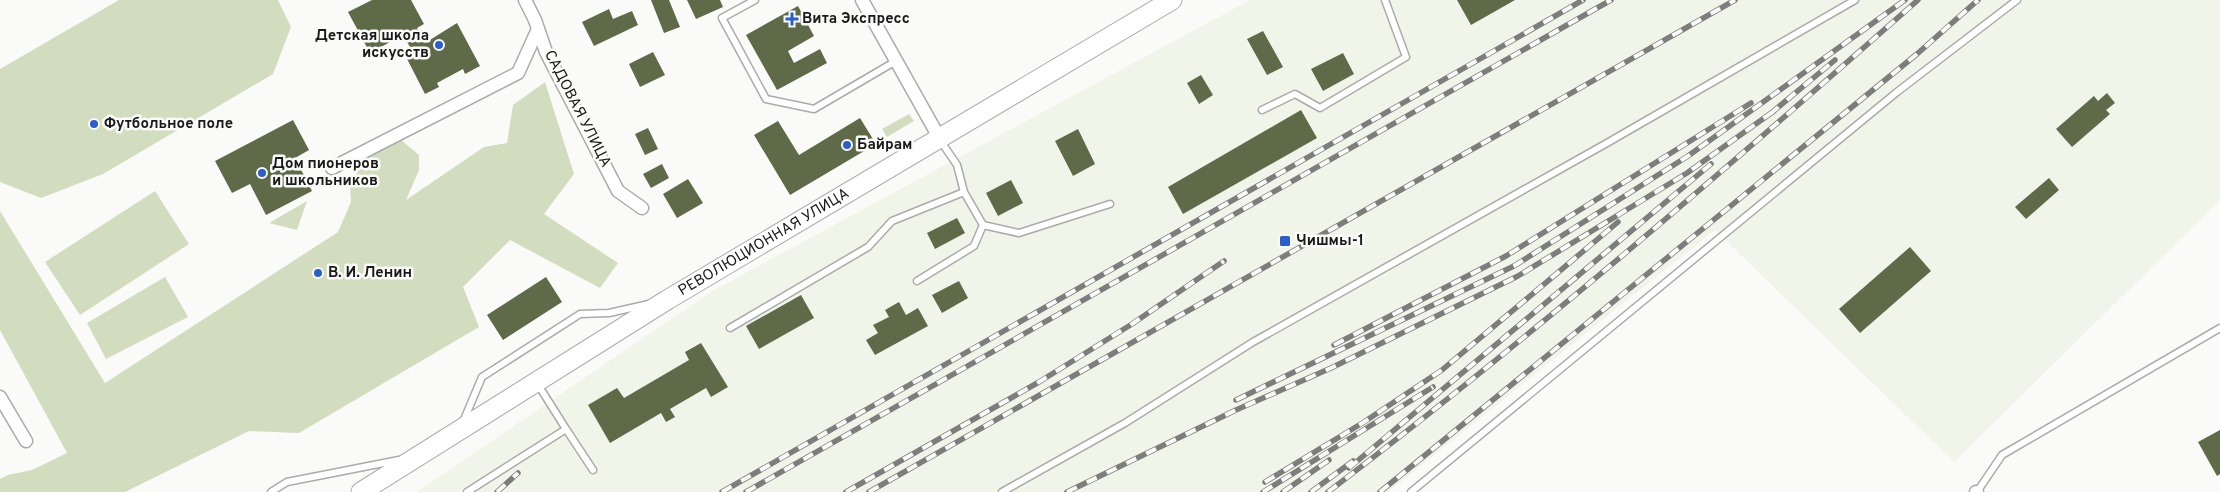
<svg xmlns="http://www.w3.org/2000/svg" width="2220" height="492" font-family="Overpass,sans-serif">
<rect width="100%" height="100%" fill="#fafbf8"/>
<path fill="#f0f4e9" d="M1250,0H2220V200L1954,462L1715,230L1388,492H417L714,290Z"/>
<path fill="#d2ddbf" d="M119,0H278L291,27L273,74L103,174L41,198L0,182V69Z
M545,82L574,174L544,214L618,263L600,288L510,240L463,287L479,327L299,433L249,431L125,492H0V479L8,475L32,470L67,453L0,330V211L105,383L338,232L351,202L350,184L361,167L377,149L400,139L419,155V170L406,200L484,147L507,143L513,105Z
M909,114L914,121L887,137L882,129Z
M155,191L189,244L80,315L45,262Z
M307,201L297,230L269,223Z
M165,277L188,317L106,359L87,323Z"/>
<path fill="#5f6a49" d="M372,0H411L424,24L417,28L425,43L457,23L480,66L465,74L463,69L437,83L439,87L425,94L403,51L410,47L403,35L370,53L348,12Z
M651,0H669L680,27L664,33Z
M687,0H720L723,7L696,19Z
M1457,0H1515L1471,25Z
M798,6L814,36L788,51L794,63L820,49L827,63L777,90L746,35Z
M609,9L613,19L632,11L638,25L594,46L582,22Z
M1263,31L1283,67L1267,75L1247,39Z
M653,52L665,75L640,87L629,64Z
M1343,53L1354,74L1323,91L1311,69Z
M1201,75L1213,95L1199,104L1187,83Z
M2107,93L2115,103L2106,110L2110,114L2072,147L2056,129L2094,96L2098,101Z
M1301,110L1317,138L1183,214L1168,187Z
M860,118L876,144L790,195L754,135L778,121L799,155Z
M293,120L309,150L295,158L312,191L266,215L250,184L232,193L215,161Z
M648,128L658,149L645,155L635,134Z
M1078,129L1095,164L1073,176L1055,141Z
M662,164L669,178L651,188L643,174Z
M2049,178L2059,190L2026,219L2015,207Z
M688,179L703,203L677,218L663,194Z
M1011,180L1023,203L998,216L986,193Z
M957,218L965,233L935,249L927,233Z
M1910,247L1931,271L1860,333L1839,309Z
M546,277L562,302L503,340L487,315Z
M959,281L968,298L942,313L932,295Z
M801,295L814,318L759,349L746,326Z
M899,302L906,315L918,308L928,326L875,355L866,340L878,333L873,325L889,317L885,310Z
M701,343L728,387L711,397L706,388L670,409L675,417L666,422L661,413L610,443L588,405L617,388L624,398L689,360L685,352Z
M2220,430V474L2217,476L2198,442Z"/>
<g fill="none" stroke-linecap="round" stroke-linejoin="round">
<g stroke="#abaca9" stroke-width="9">
<path id="lane" d="M755,0L722,18L766,99L814,109L896,61
M1262,110L1295,94L1320,108L1406,57L1385,0
M983,225L1019,233L1110,204
M917,281L974,246L983,225L964,192L957,165L940,140
M730,328L868,247L892,221L964,192
M463,422L482,377L580,314L609,313L649,304
M566,429L593,470
M271,492L287,482L399,460
M467,492L566,429L537,383
M1002,492L1125,423L1253,342L1607,143L1855,0
M1411,492L1897,92L2017,0
M1977,492L2002,455L2220,328"/>
</g>
<g stroke="#abaca9" stroke-width="15">
<path id="street" d="M525,0L535,20L546,52L618,191L642,208
M862,0L940,139
M332,168L518,73L538,29
M0,397L26,441
M1976,492H1977"/>
</g>
<g stroke="#abaca9" stroke-width="21">
<g id="secondary">
<path id="s1" d="M361,492L667,300L1172,0"/>
</g>
</g>
<use href="#lane" stroke="#fff" stroke-width="6"/>
<use href="#street" stroke="#fff" stroke-width="12"/>
<use href="#secondary" stroke="#fff" stroke-width="19"/>
<g stroke="#7d7e7c" stroke-width="5.5">
<path id="rail" d="M1770,114L1835,60
M1334,345L1506,256L1751,103
M1236,400L1514,266L1688,156L1905,0
M1349,468L1711,164
M1265,482L1364,422L1442,370L1618,222
M497,492L518,473
M722,492L1583,0
M746,492L1611,0
M846,492L1039,382L1132,324L1224,261
M869,492L1735,0
M1067,492L1236,410L1331,368L1518,276L1687,173L1774,111
M1263,492L1433,387
M1283,492L1329,460
M1311,492L1353,461
M1328,492C1532,337 1726,169 1918,0
M1380,492L1917,54L1978,0"/>
</g>
<use href="#rail" stroke="#fafbf8" stroke-width="4" stroke-dasharray="11" stroke-linecap="butt"/>
</g>
<g fill="#2b5ecc" stroke="#fafbf8" stroke-width="2">
<path d="M789.5 11.5h5v5h5v5h-5v5h-5v-5h-5v-5h5z"/>
<circle cx="439" cy="45" r="5"/>
<circle cx="94" cy="124" r="5"/>
<circle cx="847" cy="145" r="5"/>
<circle cx="262" cy="173" r="5"/>
<rect x="1279" y="235" width="12" height="12" rx="2.5"/>
<circle cx="318" cy="273" r="5"/>
</g>
<g text-anchor="middle" dominant-baseline="central" stroke-width="5" stroke-linejoin="round" paint-order="stroke">
<g font-size="15" font-weight="bold" fill="#191a19" stroke="#fafbf8" text-anchor="start">
<text x="802" y="19">Вита Экспресс</text>
<text x="429" y="36" text-anchor="end">Детская школа<tspan x="429" dy="17">искусств</tspan></text>
<text x="104" y="124">Футбольное поле</text>
<text x="857" y="145">Байрам</text>
<text x="272" y="164">Дом пионеров<tspan x="272" dy="17">и школьников</tspan></text>
<text x="1296" y="241">Чишмы-1</text>
<text x="328" y="273">В. И. Ленин</text>
</g>
<g font-size="15" fill="#191a19" stroke="#fafbf8">
<text transform="translate(577 109) rotate(63)">САДОВАЯ УЛИЦА</text>
<text stroke="none"><textPath href="#s1" startOffset="474">РЕВОЛЮЦИОННАЯ УЛИЦА</textPath></text>
</g>
</g>
</svg>
